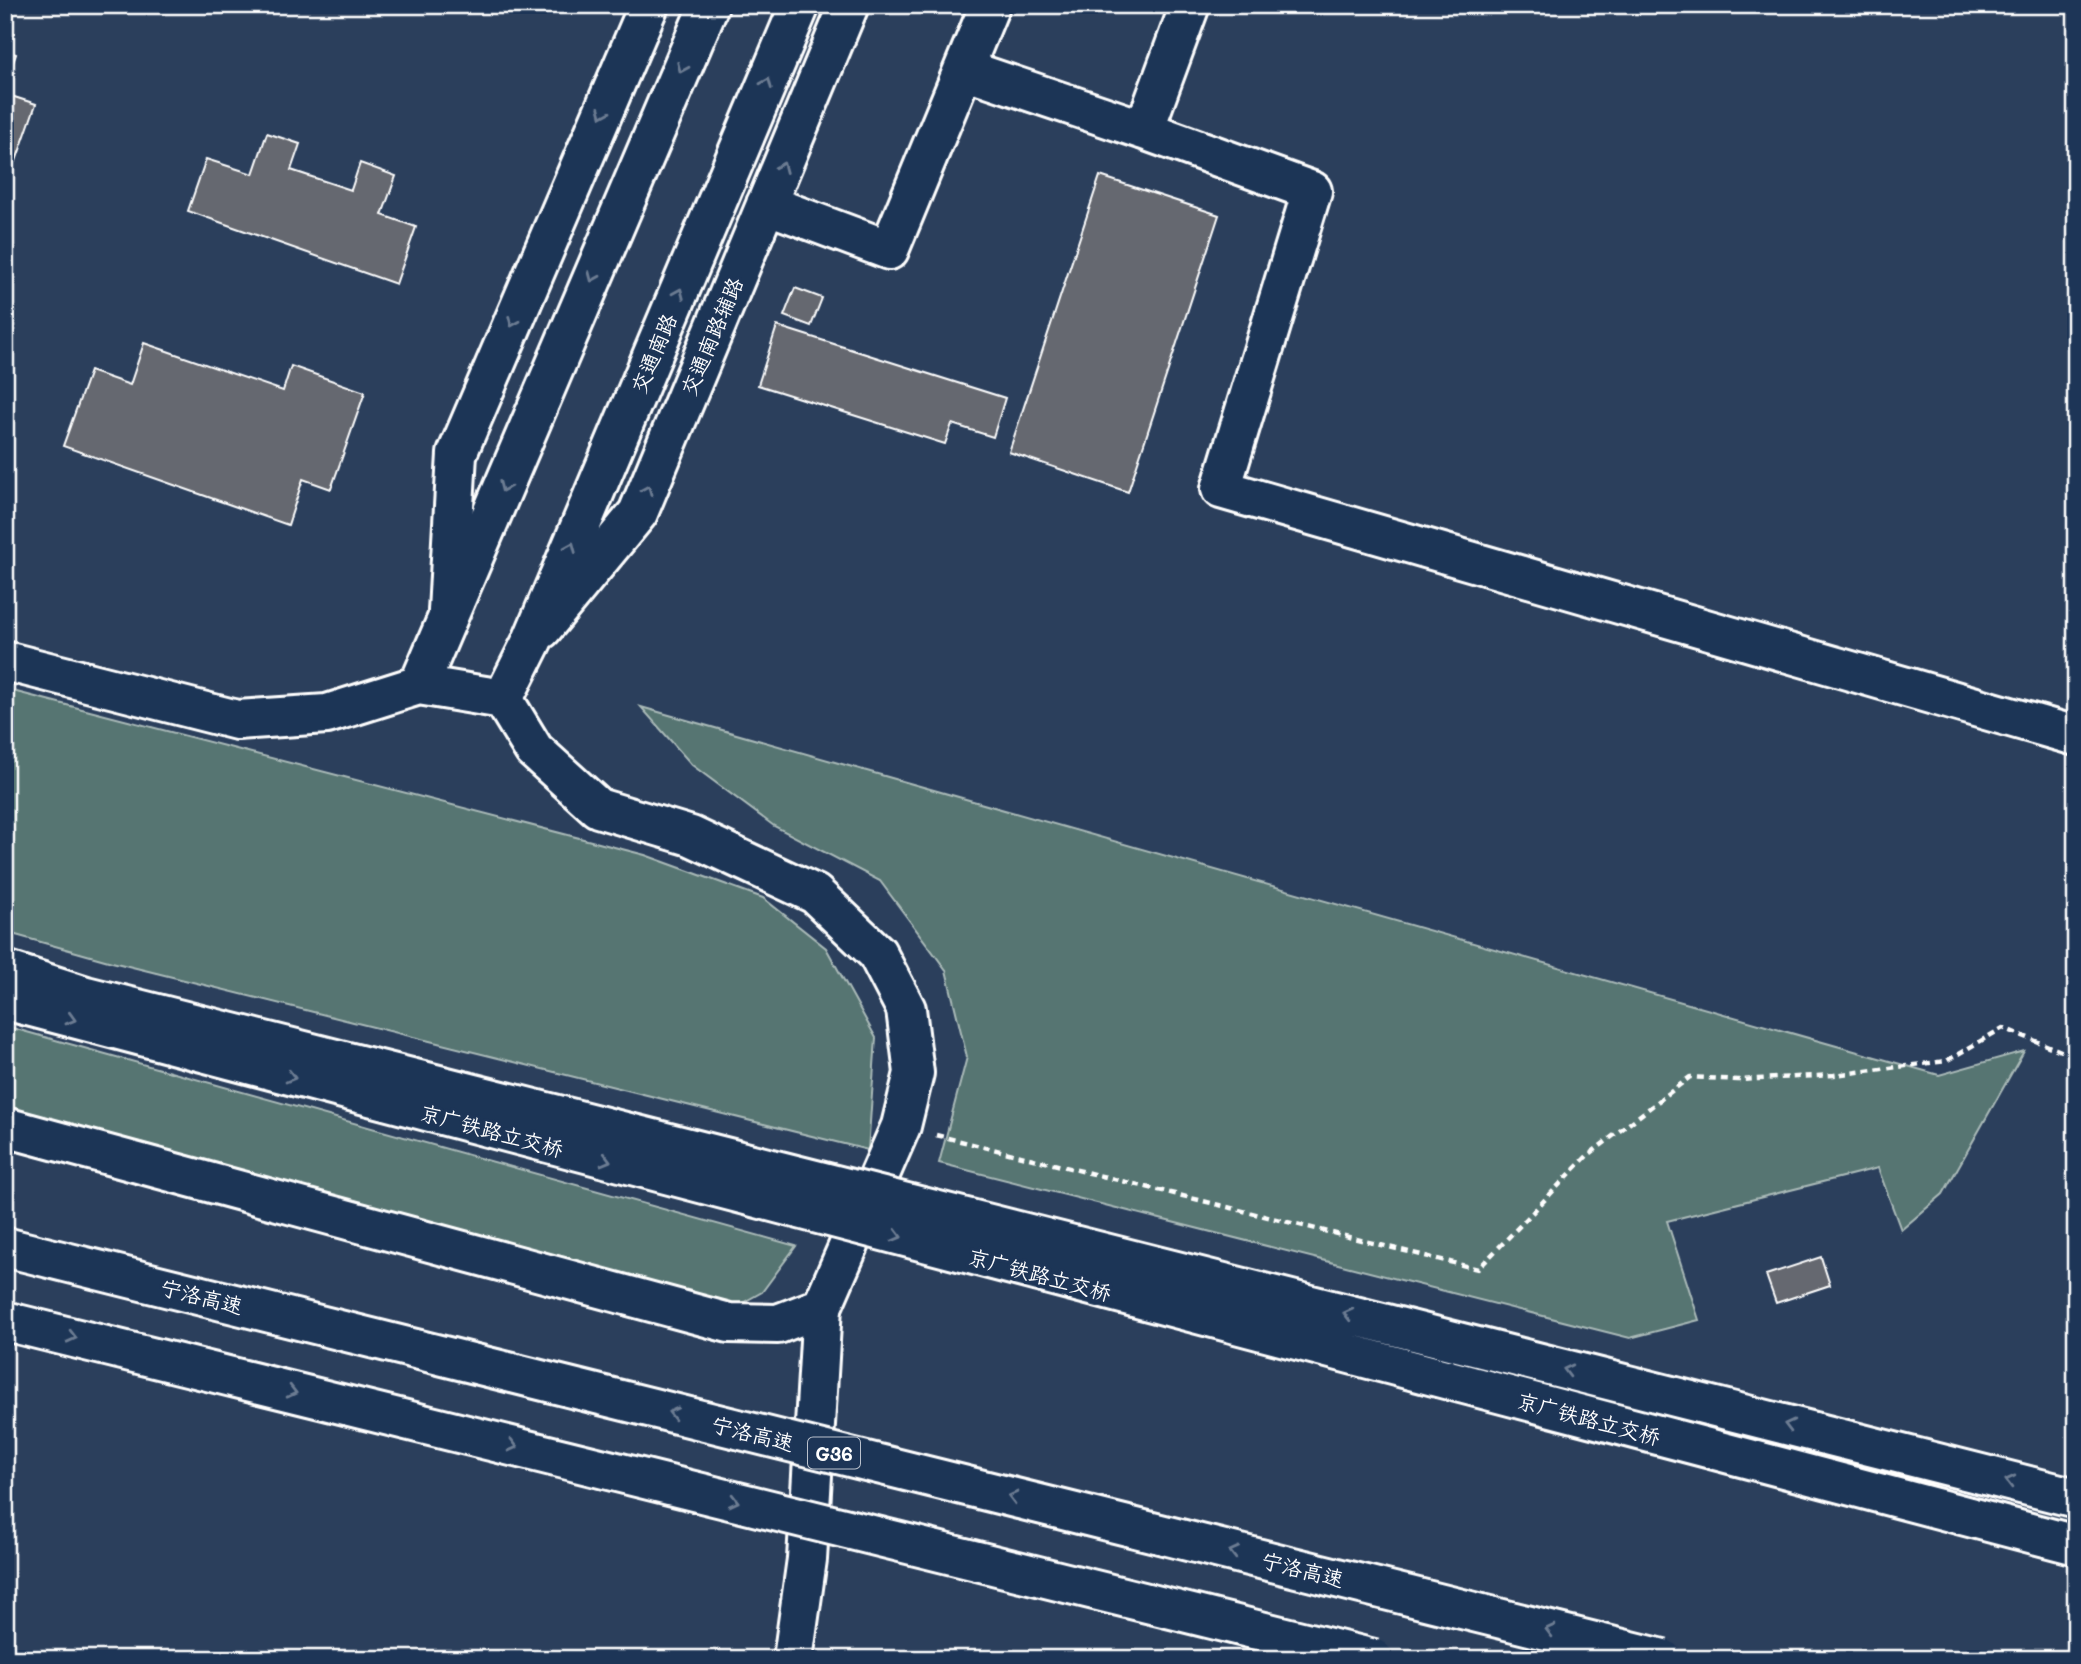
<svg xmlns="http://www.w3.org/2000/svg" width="2081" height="1664" font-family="Mali,'LXGW WenKai TC',sans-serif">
<rect width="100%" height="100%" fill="#2b3f5c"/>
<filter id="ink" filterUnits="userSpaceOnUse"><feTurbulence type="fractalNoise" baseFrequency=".0143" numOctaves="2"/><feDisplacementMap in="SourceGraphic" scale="14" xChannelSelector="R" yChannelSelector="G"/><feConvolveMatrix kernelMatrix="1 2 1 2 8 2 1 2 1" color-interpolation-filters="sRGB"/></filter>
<g filter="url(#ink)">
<path fill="#567472" stroke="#aabab8" stroke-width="2" d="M5,689L645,855L763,898L826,948L876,1038L868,1150L112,962L5,932Z
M641,707L1939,1075L2024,1051L1943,1194L1901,1230L1878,1168L1667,1221L1699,1320L1630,1338L939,1163L967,1057L946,970L880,881L774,826L692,765Z
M5,1026L796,1246L762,1292L737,1306L5,1108Z"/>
<path fill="#65686f" stroke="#fff" stroke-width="2" d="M5,50L16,54L5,85Z
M5,94L36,104L16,161L5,158Z
M267,133L300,144L291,170L351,190L360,163L396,176L382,215L416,227L396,284L188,211L206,159L253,174Z
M1100,176L1219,215L1128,492L1009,452Z
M795,288L822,298L811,326L784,316Z
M777,326L1005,398L993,437L952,424L945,444L758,385Z
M144,343L283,391L291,366L365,392L331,489L303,479L288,525L63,446L90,371L130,385Z
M1821,1257L1830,1285L1776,1303L1766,1275Z"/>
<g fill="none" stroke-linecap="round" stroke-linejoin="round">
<g stroke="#fff" stroke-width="44">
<path id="minor" d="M1190,5L1144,130L1312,191L1221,489L2076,736
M964,69L1144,130
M766,204L889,250L990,5
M448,611L457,454L649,5
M542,629L638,513L849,5
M793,1659L807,1559L822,1307"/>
</g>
<g stroke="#fff" stroke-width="44">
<path id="major" d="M5,661L237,720L327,714L419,685L503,699L534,750L598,808L691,836L815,894L877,953L906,1009L914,1073L901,1126L822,1307L778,1324L729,1323L5,1127
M419,685L709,5
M503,699L532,641L800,5"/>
</g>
<path stroke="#fff" stroke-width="4.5" stroke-dasharray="7 5" stroke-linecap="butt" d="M936,1135L1478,1269L1587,1156L1690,1077L1738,1080L1834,1075L1946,1061L2003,1028L2076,1057"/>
<use href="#minor" stroke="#1d3557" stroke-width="38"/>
<use href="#major" stroke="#1d3557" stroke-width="38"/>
<g stroke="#fff" stroke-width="44" stroke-linecap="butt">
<path id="major-bridge" d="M5,970L86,996L2076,1498
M5,1000L2076,1545"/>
</g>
<g stroke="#fff" stroke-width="44" stroke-linecap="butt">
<path id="highway-bridge" d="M5,1247L1663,1659
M5,1321L1374,1659"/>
</g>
<use href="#major-bridge" stroke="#1d3557" stroke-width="38"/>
<use href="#highway-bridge" stroke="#1d3557" stroke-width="38"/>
</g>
<defs><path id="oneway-chevron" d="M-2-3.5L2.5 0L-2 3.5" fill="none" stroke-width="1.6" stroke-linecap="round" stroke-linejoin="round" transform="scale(1.75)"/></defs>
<g stroke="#6c7c92">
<use href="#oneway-chevron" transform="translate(682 68) rotate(113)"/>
<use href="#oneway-chevron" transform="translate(767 83) rotate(-67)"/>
<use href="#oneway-chevron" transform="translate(603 113) rotate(113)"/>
<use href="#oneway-chevron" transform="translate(782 167) rotate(-67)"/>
<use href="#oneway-chevron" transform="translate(593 277) rotate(113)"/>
<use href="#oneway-chevron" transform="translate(679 293) rotate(-67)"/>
<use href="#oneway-chevron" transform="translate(513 322) rotate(113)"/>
<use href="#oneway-chevron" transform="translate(504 487) rotate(113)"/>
<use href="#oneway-chevron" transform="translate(647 490) rotate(-67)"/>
<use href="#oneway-chevron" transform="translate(571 547) rotate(-67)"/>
<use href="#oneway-chevron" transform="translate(71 1019) rotate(16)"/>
<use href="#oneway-chevron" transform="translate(291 1077) rotate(15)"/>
<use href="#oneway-chevron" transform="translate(606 1160) rotate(15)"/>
<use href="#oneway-chevron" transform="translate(897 1236) rotate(15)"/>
<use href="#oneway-chevron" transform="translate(1348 1314) rotate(-166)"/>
<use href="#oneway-chevron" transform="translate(72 1337) rotate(14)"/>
<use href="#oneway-chevron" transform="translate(1568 1370) rotate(-166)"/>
<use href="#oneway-chevron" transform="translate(292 1392) rotate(14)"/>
<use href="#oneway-chevron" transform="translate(673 1413) rotate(-166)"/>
<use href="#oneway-chevron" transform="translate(1789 1425) rotate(-166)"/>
<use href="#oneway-chevron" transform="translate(513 1446) rotate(14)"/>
<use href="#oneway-chevron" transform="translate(2010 1481) rotate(-166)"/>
<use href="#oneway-chevron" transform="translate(1013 1497) rotate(-166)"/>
<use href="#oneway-chevron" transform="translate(734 1501) rotate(14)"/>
<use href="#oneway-chevron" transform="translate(1234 1552) rotate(-166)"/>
<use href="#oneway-chevron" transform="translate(1550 1630) rotate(-166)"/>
</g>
</g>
<g text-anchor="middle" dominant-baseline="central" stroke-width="6" stroke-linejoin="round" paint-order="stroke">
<rect fill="#1d3557" stroke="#bbc2cd" stroke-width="2" x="808" y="1437.5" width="52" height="31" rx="5"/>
<g font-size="19" font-weight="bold" fill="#fff">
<text x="834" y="1453">G36</text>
</g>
<g font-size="21" fill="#fff" stroke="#1d3557">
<text transform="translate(711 336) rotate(-67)">交通南路辅路</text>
<text transform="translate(653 353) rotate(-67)">交通南路</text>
<text transform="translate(492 1130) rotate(15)">京广铁路立交桥</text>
<text transform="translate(1040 1274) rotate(15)">京广铁路立交桥</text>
<text transform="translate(202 1296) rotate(14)">宁洛高速</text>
<text transform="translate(1589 1418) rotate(15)">京广铁路立交桥</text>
<text transform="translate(753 1433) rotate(14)">宁洛高速</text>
<text transform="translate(1303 1569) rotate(14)">宁洛高速</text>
</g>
</g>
<rect width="2081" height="1664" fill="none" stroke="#1d3557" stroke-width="28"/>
<rect x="14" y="14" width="2053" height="1636" fill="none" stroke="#fff" stroke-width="2.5" filter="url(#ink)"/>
</svg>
